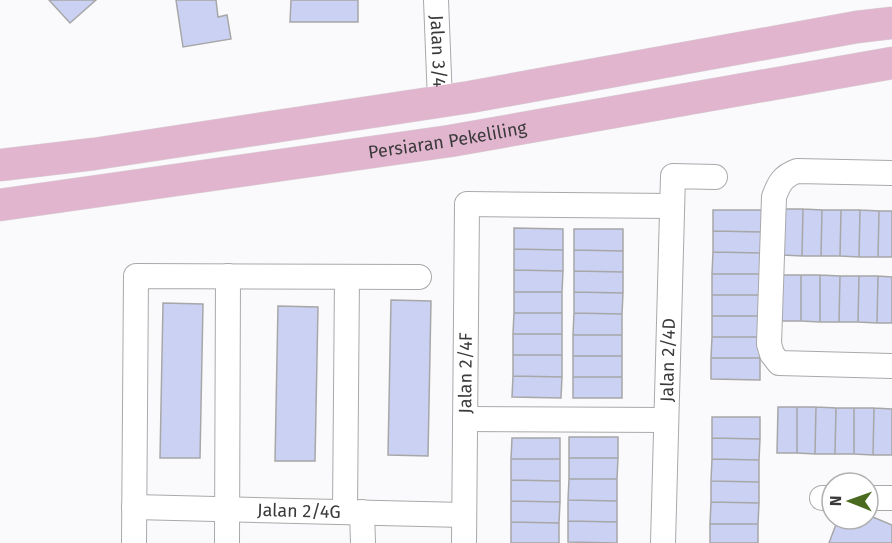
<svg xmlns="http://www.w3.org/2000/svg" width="892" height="543" font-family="'Fira Sans',sans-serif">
<rect width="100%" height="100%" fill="#fafafc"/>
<path fill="#cbd1f3" stroke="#a7a7a8" stroke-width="1.5" d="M49,0H96L70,23Z
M176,0H216L218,17L227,15L231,39L183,47Z
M291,0H358V22H290Z
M783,209H803L802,256L783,255Z
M803,209L822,210L821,256H802Z
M713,210H762V232L713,231Z
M822,210H841L840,256H821Z
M841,210H860L859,257L840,256Z
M860,210L879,211L878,257H859Z
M879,211H892V257H878Z
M514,228L563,229V250L514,249Z
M574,229H623V251L574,250Z
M713,231L762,232L761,253L713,252Z
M514,249L563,250V271L514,270Z
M574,250L623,251V272L574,271Z
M713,252L761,253V274H712Z
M514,270L563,271L562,292H514Z
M574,271L623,272V293L574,292Z
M712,274H761V295H712Z
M782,275H801V321H781Z
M801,275H820V322L801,321Z
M820,275L840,276L839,322H820Z
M840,276H859L858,322H839Z
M859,276H878L877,323L858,322Z
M878,276L892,277V323H877Z
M514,292H562V313H514Z
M574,292L623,293L622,314L574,313Z
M712,295H761V316H712Z
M391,300L431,301L428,456L388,455Z
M163,303L203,304L200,458H160Z
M278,306L318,307L315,461H275Z
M514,313H562V334H513Z
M574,313L622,314V335H573Z
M712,316H761L760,337H712Z
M513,334H562V355H513Z
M573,335H622V356H573Z
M712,337H760V358H711Z
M513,355H562V377L513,376Z
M573,356H622V377H573Z
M711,358H760V380L711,379Z
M513,376L562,377L561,398L512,397Z
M573,377H622V398H573Z
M778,407H797V453H777Z
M797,407H816L815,454L797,453Z
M816,407L836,408L835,454H815Z
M836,408H854V454H835Z
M854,408H874L873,455L854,454Z
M874,408L892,409V455H873Z
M712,417H760V439L712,438Z
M569,437H618V458H569Z
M512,438H560V459H511Z
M712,438L760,439L759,460L712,459Z
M569,458H618L617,479H569Z
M511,459H560V481L511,480Z
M712,459L759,460V482L711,481Z
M569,479H617V501L568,500Z
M511,480L560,481V502L511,501Z
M711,481L759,482V503L711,502Z
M568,500L617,501V522L568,521Z
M511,501L560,502L559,523L511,522Z
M711,502L759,503L758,524H710Z
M868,515L892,525V543H829L838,519H868Z
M568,521L617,522V543L568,542Z
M511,522L559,523V543H511Z
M710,524H758V543H710Z"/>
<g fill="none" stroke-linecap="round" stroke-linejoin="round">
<g stroke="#a9a9aa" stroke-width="26">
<g id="minor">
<path id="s1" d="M436,0L440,101"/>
<path d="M892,173L797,171C783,176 779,183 774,197L769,344L772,354L779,363L892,366"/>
<path d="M465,419L666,420"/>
<path d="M822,498H832"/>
<path d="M868,498H892"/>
<path id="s2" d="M134,507L464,515"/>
<path d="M345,512L347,277"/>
<path d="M362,512L363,543"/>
<path d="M134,543L136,276L419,277"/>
<path d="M227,543L228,276"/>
<path id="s3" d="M464,543L467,204L672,206"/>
<path id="s4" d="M663,543L673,176L715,177"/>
</g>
</g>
<g stroke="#d8d8d8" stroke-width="33">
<g id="major">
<path d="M0,165L94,154L470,97L857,27L892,23"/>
<path id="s5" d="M0,205L450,141L892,63"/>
</g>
</g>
<use href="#minor" stroke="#fff" stroke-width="24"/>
<use href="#major" stroke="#e2b5cf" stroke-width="32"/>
</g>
<g text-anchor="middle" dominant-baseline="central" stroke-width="4.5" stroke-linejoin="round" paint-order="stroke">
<g font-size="18" fill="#3a3a3b" stroke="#fff">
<text stroke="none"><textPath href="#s1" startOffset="51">Jalan 3/4</textPath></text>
<text stroke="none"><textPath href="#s5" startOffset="452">Persiaran Pekeliling</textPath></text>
<text stroke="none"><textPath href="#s4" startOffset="183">Jalan 2/4D</textPath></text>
<text stroke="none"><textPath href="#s3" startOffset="170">Jalan 2/4F</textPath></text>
<text stroke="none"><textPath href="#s2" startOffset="165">Jalan 2/4G</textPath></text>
</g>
</g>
<g transform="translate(850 501) rotate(271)"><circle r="28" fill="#ffffff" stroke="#b0b0b1" stroke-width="1.5"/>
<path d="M0-4.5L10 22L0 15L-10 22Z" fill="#4a6a20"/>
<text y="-9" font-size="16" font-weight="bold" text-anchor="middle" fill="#3a3a3b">N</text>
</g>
</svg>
